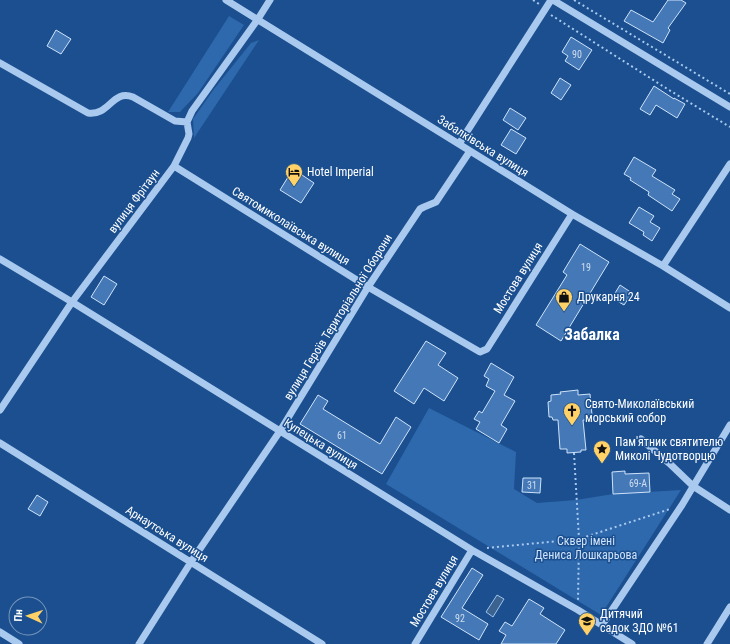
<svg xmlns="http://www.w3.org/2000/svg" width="730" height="644" font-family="'Roboto Condensed',sans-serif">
<rect width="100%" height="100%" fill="#1b4f8f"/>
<path fill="#2e69ad" d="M229,16L244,25L198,93L180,112H168Z
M259,40L194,138L193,119L214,89L251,43Z
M429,408L516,452L514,489L537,503L576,500L613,494L681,490L601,615L386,484Z"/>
<path fill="#3c6290" stroke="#9cc4f0" d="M497,595L504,599L493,617L486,612Z"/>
<path fill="#4478b7" stroke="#cfe3fa" d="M668,0H681L686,3L668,28L670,30L663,43L624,21L631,10L653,22Z
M56,30L71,39L61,54L47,46Z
M571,37L592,50L579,70L565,61L568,56L562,52Z
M560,78L571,85L561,100L551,93Z
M654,86L674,99V98L685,104L677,118L656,105L650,115L640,109Z
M510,108L526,118L518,130L503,120Z
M511,129L526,138L516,154L501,145Z
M634,157L656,170L652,176L675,190L672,194L680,199L672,211L648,195L649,192L630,180L631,178L624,174Z
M293,169L314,183L301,203L280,190Z
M639,207L654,216L650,222L660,228L652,241L643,235L644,232L629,223Z
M580,244L609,262L561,341L536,325L567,275L563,272Z
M104,276L117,284L104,305L91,297Z
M620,285L632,293L624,305L612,298Z
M426,341L446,353L438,365L458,378L444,401L424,388L414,404L394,391Z
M491,363L514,377L504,395L515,401L501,425L507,429L499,443L476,429L480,422L474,419L479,411L482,413L495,391L486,386L489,379L484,376Z
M578,390V395L590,394L592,415H588L589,420H583L586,450H581V452L567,453V449H560L558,420H553L552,417H549L548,402L551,401V395L561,394L560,392Z
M318,395L328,401L323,409L380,444L396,417L411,427L382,474L300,424Z
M625,471V474L649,473L650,492L613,494L612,472Z
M523,478H541L540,493L522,492Z
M37,495L48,502L40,516L28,509Z
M472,568L483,575L462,608L488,624L479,640L441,617Z
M529,599L544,608L540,614L565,630L556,644H501L506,635L499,631L505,622L512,626Z"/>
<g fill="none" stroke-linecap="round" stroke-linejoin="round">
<path stroke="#a9c9ee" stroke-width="2" stroke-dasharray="2 3" stroke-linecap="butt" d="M533,0L539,4
M574,0L730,94
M551,15L669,90L730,127
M574,453L579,539L578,601
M487,548L579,539L670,509"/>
<path stroke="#a9c9ee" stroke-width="7" d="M226,0L572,214L663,266L730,308
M553,0L730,107
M0,63L88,113C110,116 112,89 133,97L175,121L187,122
M459,144L551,0
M174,166L368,287L480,352L487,349L572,214
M0,259L72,302L472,550L578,610L632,644
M663,266L730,164
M0,410L72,302L174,166L188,138L189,134L187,122L192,111L258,19L270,0
M641,439L669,463L693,486L730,510
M0,443L322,644
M602,625L682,505L730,425
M0,632L19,644
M139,644L191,562L280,431L368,287L420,209L424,207L436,202L470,151
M415,644L472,550
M707,644L730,607"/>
</g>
<defs>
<g id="hotel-pin" transform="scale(0.9)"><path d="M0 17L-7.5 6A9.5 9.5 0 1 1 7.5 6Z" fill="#ffd166" stroke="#1b4f8f"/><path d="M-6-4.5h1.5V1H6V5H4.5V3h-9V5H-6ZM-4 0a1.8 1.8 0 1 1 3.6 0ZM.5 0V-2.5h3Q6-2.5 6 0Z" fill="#111"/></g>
<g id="shop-pin" transform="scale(0.9)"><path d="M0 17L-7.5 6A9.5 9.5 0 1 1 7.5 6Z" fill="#ffd166" stroke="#1b4f8f"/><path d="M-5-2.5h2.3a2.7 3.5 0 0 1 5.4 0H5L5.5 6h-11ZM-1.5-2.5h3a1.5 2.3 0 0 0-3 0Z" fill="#111"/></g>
<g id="church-pin" transform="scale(0.9)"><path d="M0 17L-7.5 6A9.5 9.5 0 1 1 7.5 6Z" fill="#ffd166" stroke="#1b4f8f"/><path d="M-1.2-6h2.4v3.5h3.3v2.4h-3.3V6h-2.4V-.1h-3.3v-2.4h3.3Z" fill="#111"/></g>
<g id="sight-pin" transform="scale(0.9)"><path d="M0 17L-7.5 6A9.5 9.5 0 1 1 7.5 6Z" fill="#ffd166" stroke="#1b4f8f"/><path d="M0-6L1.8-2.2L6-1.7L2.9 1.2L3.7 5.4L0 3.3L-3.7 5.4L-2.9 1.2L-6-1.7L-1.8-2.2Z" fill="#111"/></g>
<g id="school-pin" transform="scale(0.9)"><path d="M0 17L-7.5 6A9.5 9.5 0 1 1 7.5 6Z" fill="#ffd166" stroke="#1b4f8f"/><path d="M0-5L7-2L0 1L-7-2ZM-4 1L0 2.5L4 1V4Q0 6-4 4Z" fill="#111"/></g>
</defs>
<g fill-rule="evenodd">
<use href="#hotel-pin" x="294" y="172"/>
<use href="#shop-pin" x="564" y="297"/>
<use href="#church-pin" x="572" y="411"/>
<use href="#sight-pin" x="602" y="449"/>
<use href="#school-pin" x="587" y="621"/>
</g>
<g text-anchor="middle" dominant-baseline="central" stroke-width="3" stroke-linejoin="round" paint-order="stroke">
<g font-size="10" fill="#d0dded">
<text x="577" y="54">90</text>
<text x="586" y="267">19</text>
<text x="342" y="435">61</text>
<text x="638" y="483">69-А</text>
<text x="532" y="485">31</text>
<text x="460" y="618">92</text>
</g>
<g font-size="12" fill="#fff" stroke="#1b4f8f">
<text transform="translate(483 146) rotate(32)">Забалківська вулиця</text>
<text transform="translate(134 201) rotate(-53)">вулиця Фрітаун</text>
<text transform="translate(291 226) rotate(32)">Святомиколаївська вулиця</text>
<text transform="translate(518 278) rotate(-58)">Мостова вулиця</text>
<text transform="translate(338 317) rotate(-58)">вулиця Героїв Територіальної Оборони</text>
<text transform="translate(321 444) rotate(32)">Купецька вулиця</text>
<text transform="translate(167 534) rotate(32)">Арнаутська вулиця</text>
<text transform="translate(434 591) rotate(-59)">Мостова вулиця</text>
</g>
<g font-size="12" fill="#fff" stroke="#1b4f8f" text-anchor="start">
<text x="307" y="172">Hotel Imperial</text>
<text x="577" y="297">Друкарня 24</text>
<text x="585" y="404">Свято-Миколаївський<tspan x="585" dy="14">морський собор</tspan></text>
<text x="615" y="442">Пам'ятник святителю<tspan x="615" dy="14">Миколі Чудотворцю</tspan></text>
<text x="600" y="614">Дитячий<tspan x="600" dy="14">садок ЗДО №61</tspan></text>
</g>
<g font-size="12" fill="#cfe3fa" stroke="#1b4f8f">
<text x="586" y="541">Сквер імені<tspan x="586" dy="14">Дениса Лошкарьова</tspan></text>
</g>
<g font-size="16" font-weight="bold" fill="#fff" stroke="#1b4f8f">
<text x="592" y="334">Забалка</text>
</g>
</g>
<g transform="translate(28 616) rotate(273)"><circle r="19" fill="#1b4f8f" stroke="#7695bc"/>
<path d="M0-3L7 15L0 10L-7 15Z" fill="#ffd166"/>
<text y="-6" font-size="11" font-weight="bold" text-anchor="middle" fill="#ffffff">Пн</text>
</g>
</svg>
